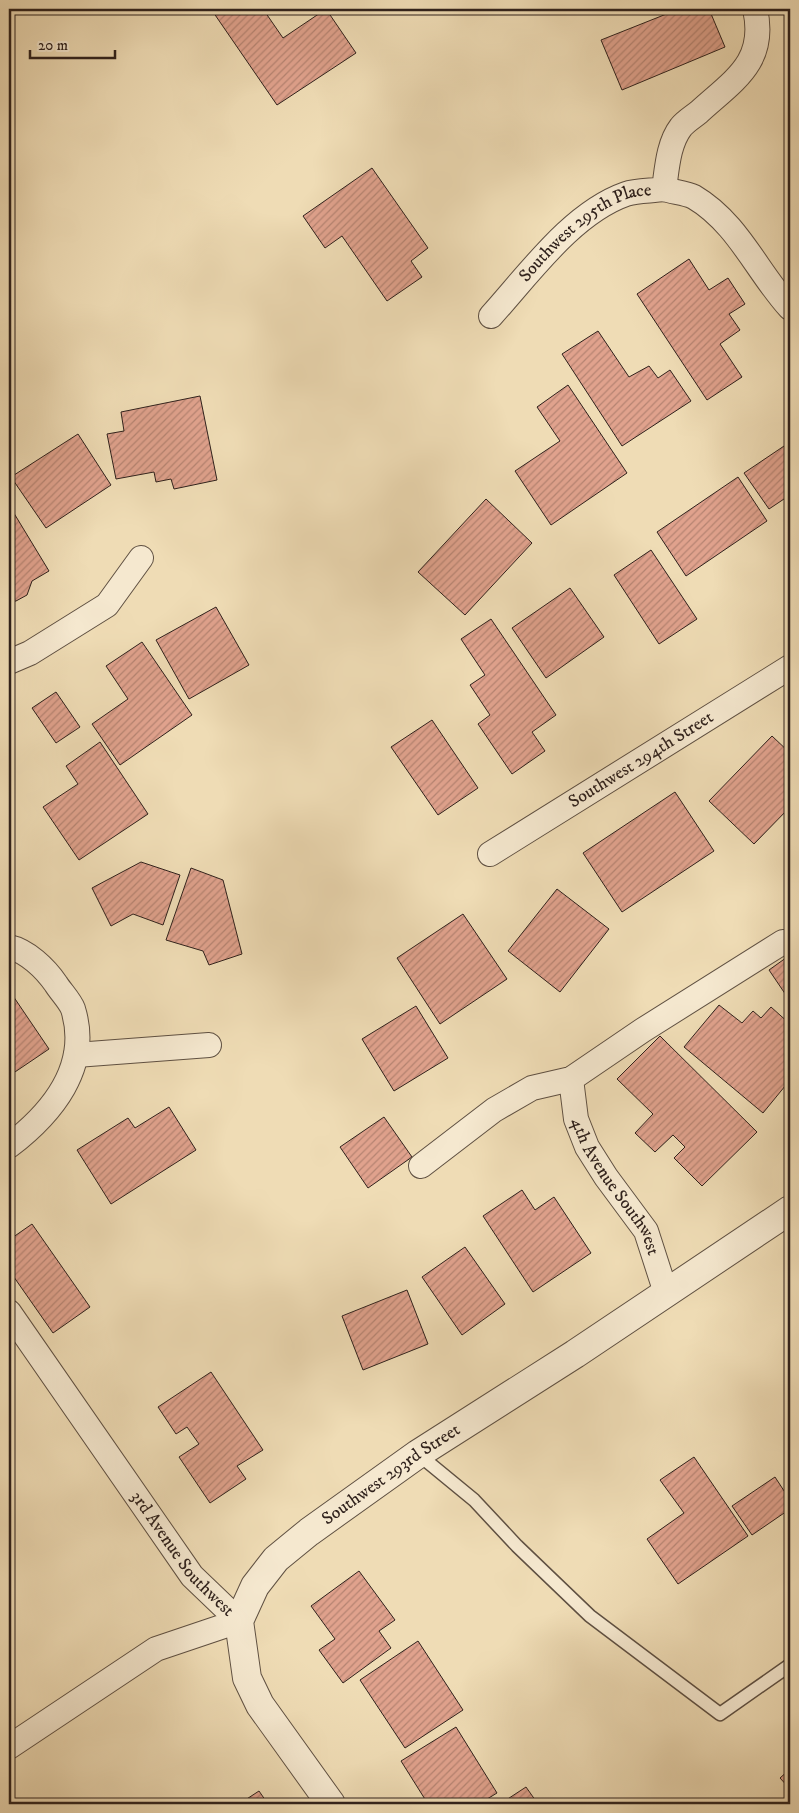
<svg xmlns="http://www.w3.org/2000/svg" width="799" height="1813" font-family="'IM FELL DW Pica',serif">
<defs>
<pattern id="building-hatch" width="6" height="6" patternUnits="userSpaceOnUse" patternTransform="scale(1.25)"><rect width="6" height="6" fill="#e0a28d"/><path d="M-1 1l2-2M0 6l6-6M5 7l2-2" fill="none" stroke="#b68472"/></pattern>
</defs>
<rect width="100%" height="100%" fill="#efdcb5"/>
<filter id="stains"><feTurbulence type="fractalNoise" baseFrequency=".004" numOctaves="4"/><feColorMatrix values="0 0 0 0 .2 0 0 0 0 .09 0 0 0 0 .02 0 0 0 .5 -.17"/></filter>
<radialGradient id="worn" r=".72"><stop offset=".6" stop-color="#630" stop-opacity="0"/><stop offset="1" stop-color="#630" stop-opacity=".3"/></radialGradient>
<path fill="url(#building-hatch)" stroke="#2f211c" d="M211,9H263L283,38L326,9L356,53L277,105Z
M679,9H709L725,47L622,90L601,40Z
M372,168L428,248L411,261L422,277L387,301L342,236L325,248L303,216Z
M689,259L709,290L728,278L745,304L729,314L740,330L720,344L742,377L707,400L637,294Z
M598,331L629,377L649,366L658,378L670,370L691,401L622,446L562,354Z
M568,385L627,473L551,525L515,471L560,441L537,407Z
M200,396L217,480L174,489L171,479L156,482L154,472L116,479L107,434L124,431L121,412Z
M78,434L111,485L46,528L11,477Z
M790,442V495L769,509L744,473Z
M738,477L767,521L686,576L657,532Z
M486,499L532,543L465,615L418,572Z
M12,510L49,571L32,581L27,595L16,601L9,602V512Z
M651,550L697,619L659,644L614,575Z
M570,588L604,637L546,678L512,628Z
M216,607L249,665L189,699L156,640Z
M491,619L556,715L532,732L545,751L512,774L478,724L490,715L470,685L485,675L461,639Z
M142,642L192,715L120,765L92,724L128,699L106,666Z
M56,692L80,727L56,743L32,708Z
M432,720L478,788L438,815L391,747Z
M772,736L790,753V807L754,844L709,801Z
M100,742L148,814L79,860L43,807L78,784L66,766Z
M675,792L714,851L622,912L583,853Z
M141,862L180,875L163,925L133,914L111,926L92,888Z
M191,868L223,880L242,954L209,965L203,951L166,940Z
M557,889L609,929L560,992L508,951Z
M463,914L507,979L440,1024L397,958Z
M790,955V1001L769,970Z
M9,990L49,1049L9,1076Z
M719,1005L742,1023L753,1011L761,1018L771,1007L790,1024V1080L763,1113L684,1047Z
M416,1006L448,1058L394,1091L362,1039Z
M660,1036L757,1132L702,1186L674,1158L685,1147L673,1135L655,1152L635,1133L653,1114L617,1079Z
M169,1107L196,1150L111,1204L77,1150L128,1118L135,1128Z
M384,1117L412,1157L368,1188L340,1147Z
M522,1190L535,1210L554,1197L591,1253L533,1292L483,1216Z
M32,1224L90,1307L53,1333L9,1270V1240Z
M465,1247L505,1304L462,1335L422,1277Z
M407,1290L428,1344L363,1370L342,1316Z
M211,1372L263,1450L237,1466L246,1479L210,1503L179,1457L199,1444L187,1427L176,1434L158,1407Z
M694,1457L748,1536L678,1584L647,1539L684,1513L660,1480Z
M775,1477L790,1500V1509L752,1535L732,1506Z
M359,1571L395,1620L379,1631L391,1648L343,1683L319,1650L335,1639L311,1606Z
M418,1641L463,1710L405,1748L360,1680Z
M456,1727L497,1793L479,1804H428L401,1761Z
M790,1769V1789L780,1778Z
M526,1787L538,1804H500Z
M259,1791L268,1804H239Z"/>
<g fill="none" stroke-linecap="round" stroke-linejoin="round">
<g stroke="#5f5042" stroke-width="15">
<path id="service" d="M418,1454L474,1500L517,1546L590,1616L720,1714L790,1665"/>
</g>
<g stroke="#5f5042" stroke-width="26">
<g id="minor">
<path d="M664,189C673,192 686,193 694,197C738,223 757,272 790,308"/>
<path id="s1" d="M491,316C529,274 572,213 626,194C637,190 652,191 664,189C667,169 668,144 681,127C686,121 693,117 699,112C734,80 767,62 755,9"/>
<path d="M9,662L30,653L107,605L141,558"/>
<path id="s2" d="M490,854L790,667"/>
<path d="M9,947C27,951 45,968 56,984C61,992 70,1001 73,1009C91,1067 51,1114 9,1146"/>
<path d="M76,1055L209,1045"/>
<path id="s3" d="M571,1079L576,1119L587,1147L606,1177L646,1231L666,1293"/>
<path d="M421,1166L494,1110L532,1088L571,1079L643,1030L783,942"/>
<path id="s4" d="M9,1312L192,1576L239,1621L156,1649L9,1747"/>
</g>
</g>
<g stroke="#5f5042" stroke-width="30">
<g id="tertiary">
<path id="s5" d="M331,1804L260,1705L247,1678L239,1621L255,1586L276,1559L309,1532L418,1454L575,1354L790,1210"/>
</g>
</g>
<use href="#service" stroke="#f5e8cf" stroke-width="12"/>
<use href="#minor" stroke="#f5e8cf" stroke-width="24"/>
<use href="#tertiary" stroke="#f5e8cf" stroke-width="28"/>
</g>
<g text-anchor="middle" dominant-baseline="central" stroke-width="5" stroke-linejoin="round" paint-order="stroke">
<g font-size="18" fill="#2f211c" stroke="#f5e8cf">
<text stroke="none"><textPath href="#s1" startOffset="129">Southwest 295th Place</textPath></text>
<text stroke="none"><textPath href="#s2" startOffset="178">Southwest 294th Street</textPath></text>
<text stroke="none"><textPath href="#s3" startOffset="119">4th Avenue Southwest</textPath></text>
<text stroke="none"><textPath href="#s5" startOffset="425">Southwest 293rd Street</textPath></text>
<text stroke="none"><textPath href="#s4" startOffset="298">3rd Avenue Southwest</textPath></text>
</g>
</g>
<rect width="799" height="1813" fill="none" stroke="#efdcb5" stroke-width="30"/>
<rect x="10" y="10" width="779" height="1793" fill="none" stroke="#2f211c" stroke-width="2.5"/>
<rect x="15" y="15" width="769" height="1783" fill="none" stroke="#2f211c"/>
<path d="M30 50v8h85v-8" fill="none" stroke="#2f211c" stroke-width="2.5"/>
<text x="38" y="50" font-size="15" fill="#2f211c" stroke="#f5e8cf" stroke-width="4" paint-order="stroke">20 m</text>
<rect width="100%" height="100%" filter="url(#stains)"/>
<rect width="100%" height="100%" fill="url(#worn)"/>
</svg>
